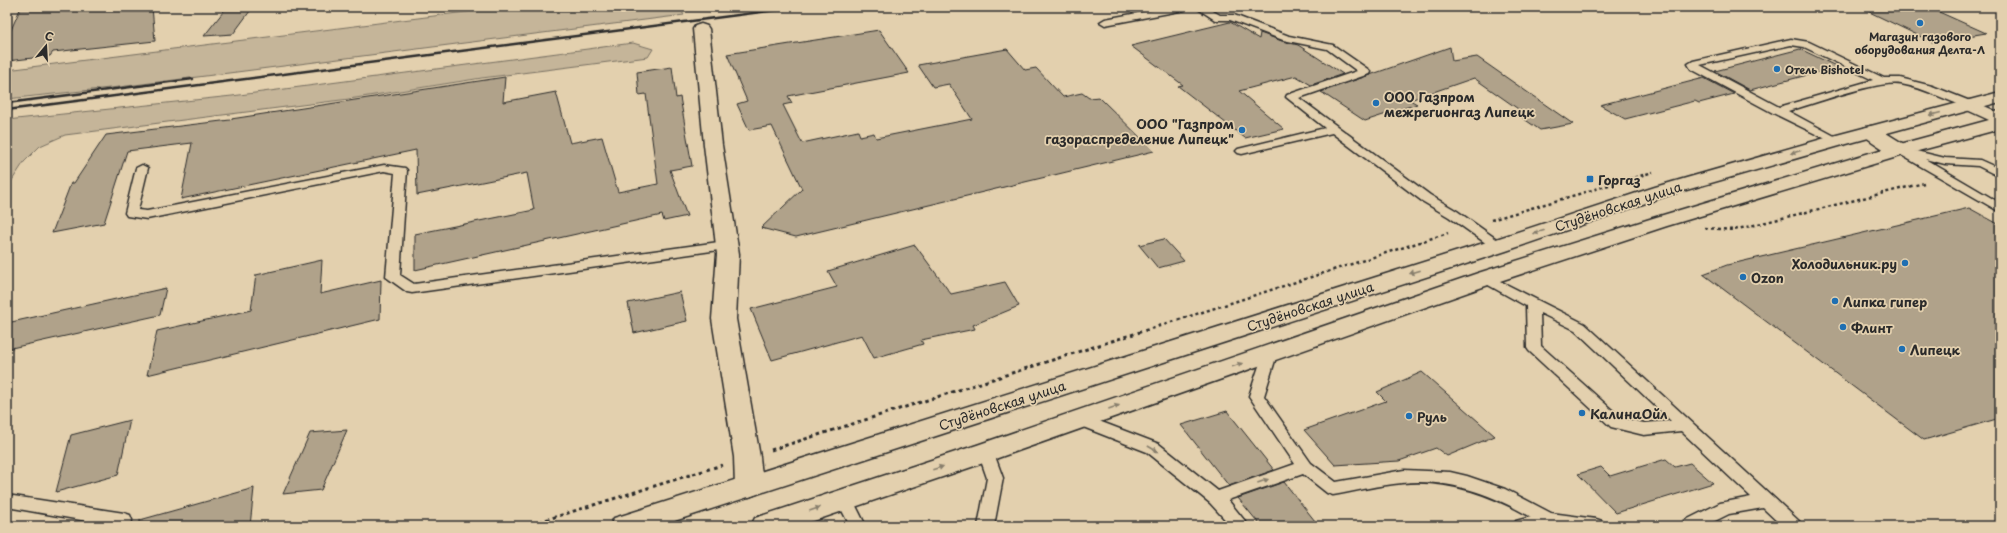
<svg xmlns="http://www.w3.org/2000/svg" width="2007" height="533" font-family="'Playpen Sans',sans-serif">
<rect width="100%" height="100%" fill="#e3d0ae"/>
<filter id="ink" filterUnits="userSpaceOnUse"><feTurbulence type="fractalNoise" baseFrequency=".025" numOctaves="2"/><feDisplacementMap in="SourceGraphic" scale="8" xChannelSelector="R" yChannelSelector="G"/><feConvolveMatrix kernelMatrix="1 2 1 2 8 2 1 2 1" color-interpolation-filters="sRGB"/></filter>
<g filter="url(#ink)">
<path fill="#c5b599" stroke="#787062" d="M505,7H679L684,15L119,87L7,99V70Z
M633,43L653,49L648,57L482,78L349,99L65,135L40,146L24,162L7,188V120L232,96Z"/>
<path fill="#b0a28a" stroke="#2b2b2b" d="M21,7H152L155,41L53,52L50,56L7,61V39Z
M227,7H253L233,34L204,36Z
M1859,7H1928L1986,33L1932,42Z
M1230,22L1259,39L1260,33L1282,41L1298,45L1343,74L1311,85L1296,76L1239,91L1284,129L1245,138L1178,86L1183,85L1131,46Z
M879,30L909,73L788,96L792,103L783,105L802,143L858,131L860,136L874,133L876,138L972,119L949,84L933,87L918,65L1007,49L1025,70L1036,68L1063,97L1082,93L1089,98L1099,97L1154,151L796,237L761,228L802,189L772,126L749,130L737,104L747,101L727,54Z
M1450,47L1452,61L1477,57L1573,124L1540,130L1514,112L1521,111L1474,78L1410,100L1417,104L1365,121L1321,92Z
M1800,49L1838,67L1750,90L1715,71Z
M672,67L676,98L680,97L692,166L670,170L687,216L664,221L662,215L415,270V234L534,210L527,173L417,195L416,150L181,199L192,143L127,151L104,223L52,233L71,183H74L106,135L230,120L231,119L505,77L503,102L556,92L570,143L602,137L618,192L658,184L646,94L639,95L637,72Z
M1704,78L1734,94L1699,103L1695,101L1625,119L1600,105Z
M1969,208L2000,225V418L1924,440L1703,274L1727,265Z
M1164,239L1184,261L1158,268L1139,245Z
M915,245L951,294L1005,282L1019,306L973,325L975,329L921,340L923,344L874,358L862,335L772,360L751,309L837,287L828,271Z
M322,260L320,294L381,280L380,319L147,375L157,331L251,310L256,275Z
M166,288L160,315L7,349V323Z
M680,292L687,321L634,333L628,303Z
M1422,372L1495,436L1447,456L1436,448L1399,461L1335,465L1304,430L1386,401L1377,392Z
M1227,411L1274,470L1229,486L1181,425Z
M130,420L118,475L56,492L71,435Z
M347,430L321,490L283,494L310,433Z
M1666,459L1675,467L1690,463L1713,483L1616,513L1578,474L1601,467L1610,476Z
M1284,482L1319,526H1261L1238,498Z
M254,488L250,526H140V520Z"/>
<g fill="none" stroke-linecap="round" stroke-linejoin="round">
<g stroke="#2b2b2b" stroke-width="3">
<path id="lane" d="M1170,7H1190L1185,10L1105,25L1100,22L1105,19Z
M1195,7H1206L1220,15H1234L1289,36L1333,45L1369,70L1370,72L1369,74L1299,98L1430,195L1457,211L1502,243L1504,246L1502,249H1494L1449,217L1422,201L1332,133L1242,154L1238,153L1236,151L1238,149L1325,128L1286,97L1287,95L1357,71L1327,49L1283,40L1230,20H1215Z
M1791,39L1809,42L1884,78H1900L1932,86L1975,103L1976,105L1971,108C1947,102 1926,88 1901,84C1877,80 1814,104 1788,111L1840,139L1842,141L1836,144L1773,113L1691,69L1688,64L1693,61ZM1791,45L1804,47L1873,80L1779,107L1700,65Z
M1900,147L1912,152L1916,151L1945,158L1980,160L2000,169V177L1978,166L1945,164L1925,159L2000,203V212L1896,152L1894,150L1896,148Z
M142,165L148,168L138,210L147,211L384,165L405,168L407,170L400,275L414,284L726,241L732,245L726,249L412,293L407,292L386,277L395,173L384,171L147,219L127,216L125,213L136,168Z
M1486,274L1585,324L1799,521L1801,526H1782L1763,508L1729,514L1705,526H1682L1684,521L1720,503L1751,497L1681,431L1644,435L1611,427L1529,351L1527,348L1526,306L1481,281L1479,278L1481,275ZM1540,313L1575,330L1671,421L1644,423L1621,418L1541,346Z
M1270,349L1275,351L1277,354L1264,396L1311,463L1336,482L1404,470L1450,472L1467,476L1505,489L1551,513L1596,519L1602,521L1604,526H1514L1516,521L1531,517C1491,494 1448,478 1402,483C1379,485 1356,491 1333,495L1327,493L1303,474L1228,500L1249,526H1231L1210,503L1147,452L1073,423L1070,419L1073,415L1078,413L1159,444L1218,491L1295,464L1249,396L1263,354L1265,351Z
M986,446L992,448L1003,478L994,526H978L987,478L978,452L980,448Z
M844,493L850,494L866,526H850L836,499L838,494Z
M7,495L124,513L130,515L132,520L131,526H115L7,507Z"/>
</g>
<g stroke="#2b2b2b" stroke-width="3">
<path id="street" d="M701,24L707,26L709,29L722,145L739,254L736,319L760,457L763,486L759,493L749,497L739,493L735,486L734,457L712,319L717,254L704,145L693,29L695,26Z
M1971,100L2000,113V125L1965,109L1962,105L1965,101Z
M1871,126L1878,128L1907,146L1910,150L1907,154C1891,158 1877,144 1864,136L1862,132L1864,128Z"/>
</g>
<g stroke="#2b2b2b" stroke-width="3">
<path id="primary" d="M2000,92V102L1843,145L1669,195L1506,251L659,526H610L614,518L624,515L1490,241L1655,187L1829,137Z
M2000,117V129L1907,154L1667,226L1494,283L995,459L799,526H751L755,518L977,445L1478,273L1653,218L1893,146Z"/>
</g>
<path stroke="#2b2b2b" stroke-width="2.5" stroke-dasharray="3 3" stroke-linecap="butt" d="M1491,220L1653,172
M1705,228L1734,230L1924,183
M1184,318L1448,233"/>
<path stroke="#2b2b2b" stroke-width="3" stroke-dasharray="3.5 3.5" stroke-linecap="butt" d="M771,450L1187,317
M526,526L722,465"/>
<use href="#lane" fill="#e3d0ae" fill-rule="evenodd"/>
<use href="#street" fill="#e3d0ae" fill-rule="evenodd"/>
<use href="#primary" fill="#e3d0ae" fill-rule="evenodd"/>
<path stroke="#2b2b2b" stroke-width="2.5" d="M7,103L193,79
M7,110L799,7"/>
</g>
<defs><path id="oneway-solid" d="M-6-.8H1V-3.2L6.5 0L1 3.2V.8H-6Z"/></defs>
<g fill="#877e6c">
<use href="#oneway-solid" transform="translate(1935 114) rotate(165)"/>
<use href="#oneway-solid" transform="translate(1796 152) rotate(164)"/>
<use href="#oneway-solid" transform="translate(1539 232) rotate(162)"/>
<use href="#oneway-solid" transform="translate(1415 272) rotate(162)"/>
<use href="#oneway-solid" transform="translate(1237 365) rotate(-19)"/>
<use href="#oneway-solid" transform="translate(1114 407) rotate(-19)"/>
<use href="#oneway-solid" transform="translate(1153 449) rotate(30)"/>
<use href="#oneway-solid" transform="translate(938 468) rotate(-18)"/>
<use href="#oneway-solid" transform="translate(1263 481) rotate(-19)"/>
<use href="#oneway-solid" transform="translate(815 509) rotate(-19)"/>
</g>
</g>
<g fill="#1f6fb2" stroke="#e3d0ae" stroke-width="1.5">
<circle cx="1920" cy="23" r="4"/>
<circle cx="1777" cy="69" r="4"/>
<circle cx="1376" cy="103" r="4"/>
<circle cx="1242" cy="130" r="4"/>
<rect x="1586" y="175" width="8" height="8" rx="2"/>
<circle cx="1905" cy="263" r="4"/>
<circle cx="1743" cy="277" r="4"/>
<circle cx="1835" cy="301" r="4"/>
<circle cx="1843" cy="327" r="4"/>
<circle cx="1902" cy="349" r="4"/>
<circle cx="1582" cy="413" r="4"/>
<circle cx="1409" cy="416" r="4"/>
</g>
<g text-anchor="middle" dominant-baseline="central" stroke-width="3.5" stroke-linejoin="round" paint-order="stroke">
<g font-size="11" font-weight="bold" fill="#2b2b2b" stroke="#e3d0ae">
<text x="1920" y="36">Магазин газового<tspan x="1920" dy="13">оборудования Делта-Л</tspan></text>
<text x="1785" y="69" text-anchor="start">Отель Bishotel</text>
</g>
<g font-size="13" font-weight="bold" fill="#2b2b2b" stroke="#e3d0ae" text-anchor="start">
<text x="1384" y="96">ООО Газпром<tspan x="1384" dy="15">межрегионгаз Липецк</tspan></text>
<text x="1234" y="123" text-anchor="end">ООО "Газпром<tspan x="1234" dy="15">газораспределение Липецк"</tspan></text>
<text x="1598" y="179">Горгаз</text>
<text x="1897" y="263" text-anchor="end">Холодильник.ру</text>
<text x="1751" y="277">Ozon</text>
<text x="1843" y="301">Липка гипер</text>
<text x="1851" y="327">Флинт</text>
<text x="1910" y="349">Липецк</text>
<text x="1590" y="413">КалинаОйл</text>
<text x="1417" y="416">Руль</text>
</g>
<g font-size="13" fill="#2b2b2b" stroke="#e3d0ae">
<text transform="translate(1618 206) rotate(-18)">Студёновская улица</text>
<text transform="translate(1310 306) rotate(-18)">Студёновская улица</text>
<text transform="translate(1002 405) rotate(-18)">Студёновская улица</text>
</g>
</g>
<rect width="2007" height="533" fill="none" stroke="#e3d0ae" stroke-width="24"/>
<rect x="12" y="12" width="1983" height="509" fill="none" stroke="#2b2b2b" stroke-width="1.5" filter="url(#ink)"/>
<g transform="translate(46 46) rotate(18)" stroke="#e3d0ae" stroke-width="3" paint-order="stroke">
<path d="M0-3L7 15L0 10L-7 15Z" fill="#2b2b2b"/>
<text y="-6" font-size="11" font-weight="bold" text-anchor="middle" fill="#2b2b2b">С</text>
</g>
</svg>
